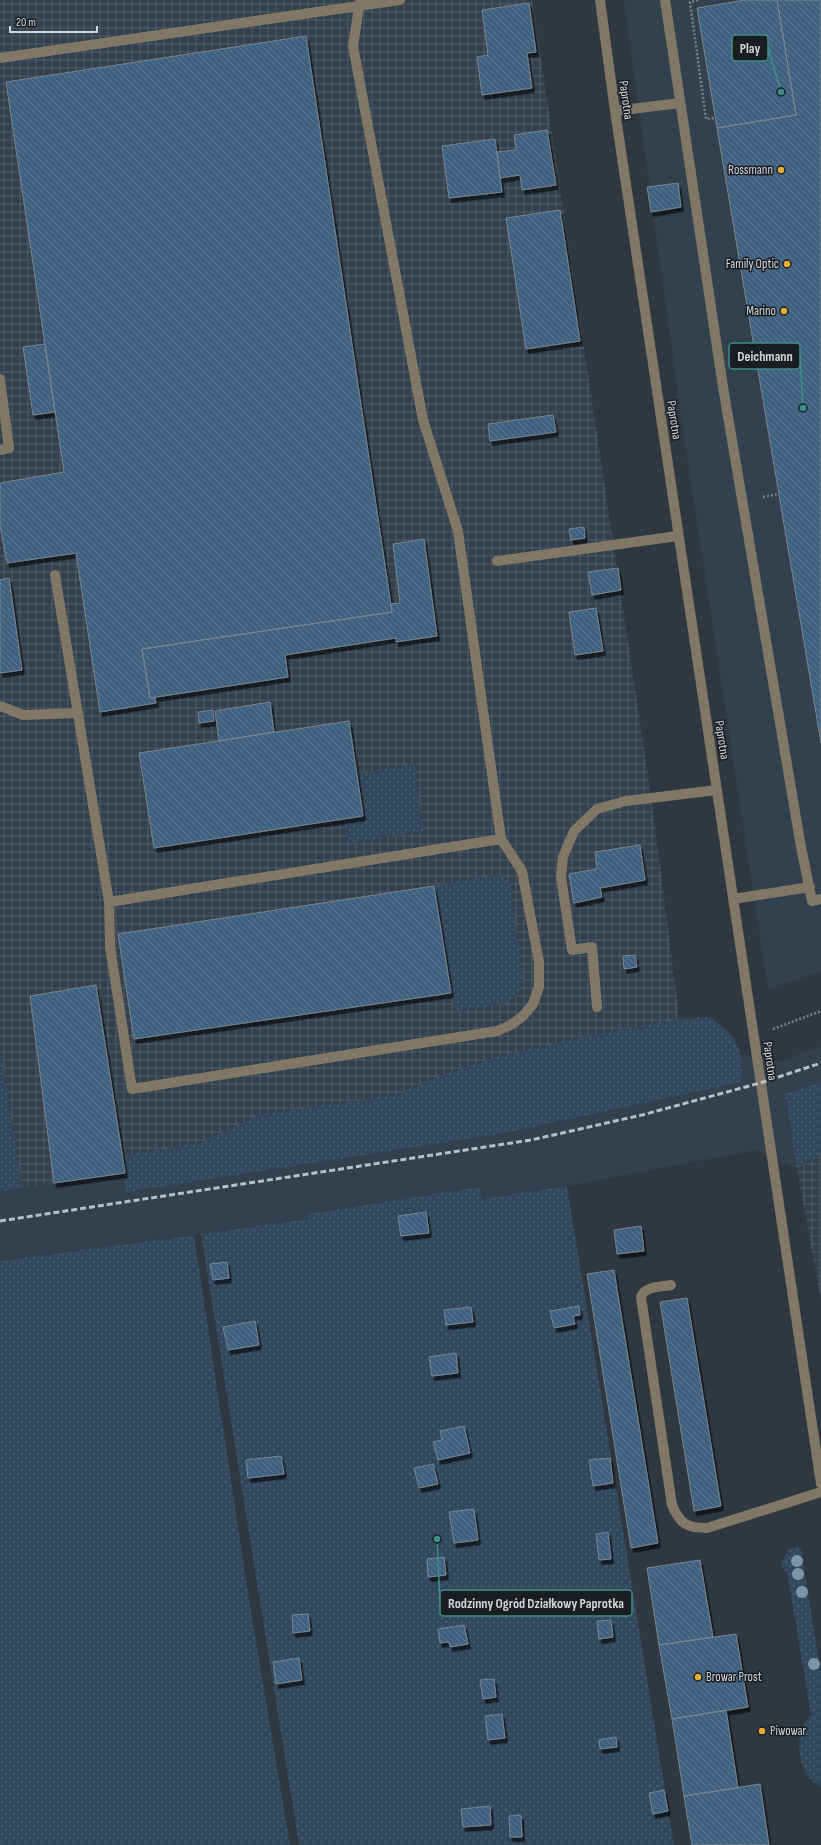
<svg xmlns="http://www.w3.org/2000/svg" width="821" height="1845" font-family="'Sofia Sans Condensed',sans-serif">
<defs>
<pattern id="industrial-grid" width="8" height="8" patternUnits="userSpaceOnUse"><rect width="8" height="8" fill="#33414e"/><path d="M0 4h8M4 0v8" fill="none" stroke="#505c67"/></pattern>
<pattern id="grass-dots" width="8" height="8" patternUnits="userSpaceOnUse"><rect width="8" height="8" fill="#32485d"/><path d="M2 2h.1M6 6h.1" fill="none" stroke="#4f6274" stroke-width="1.8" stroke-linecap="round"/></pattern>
<pattern id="building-back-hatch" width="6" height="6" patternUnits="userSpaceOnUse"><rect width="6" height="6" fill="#3f617f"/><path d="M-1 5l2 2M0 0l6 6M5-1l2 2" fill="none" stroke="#5a7791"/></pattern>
<filter id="shadow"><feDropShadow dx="2.5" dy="4.5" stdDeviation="0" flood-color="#0009"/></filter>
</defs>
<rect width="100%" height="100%" fill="#2f3840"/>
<path fill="#33414e" d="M624,0H821V971L768,989L683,430Z
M821,1047V1082L785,1094L797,1169L756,1150L567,1186L482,1199L479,1187L308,1214L309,1219L0,1261V1191L408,1131L734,1053L779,1062Z"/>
<path fill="url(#industrial-grid)" d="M0,0H532L651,796L684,1056L408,1131L22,1188L0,1048Z
M821,1154V1299L797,1169Z"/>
<path fill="url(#grass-dots)" d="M414,764L423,831L348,843L344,819L363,816L357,774Z
M496,875L504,877L510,883L523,981L518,995L506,1003L455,1011L434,886Z
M709,1017C737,1035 744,1048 741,1082L504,1133L126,1192L123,1156L200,1143L259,1115L397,1095L442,1075L494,1058L566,1041L679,1019Z
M0,1048L22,1188L0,1191Z
M821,1082V1154L797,1169L785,1094Z
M567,1186L674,1845H299L201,1234L308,1219V1214L479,1187L482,1199Z
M194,1235L250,1606L290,1845H0V1261Z
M798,1546L801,1550L821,1674V1787C802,1778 794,1748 802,1728C804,1723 808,1719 811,1715L787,1572L784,1570L781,1563L789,1550Z"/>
<path fill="url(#building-back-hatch)" stroke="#7a848d" filter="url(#shadow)" d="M745,0H777L796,115L717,128L697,8Z
M777,0H821V743L717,128L796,115Z
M529,3L536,52L527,53L532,88L482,95L477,57L488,55L482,10Z
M306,36L392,612L142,649L150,698H155L156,703L100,712L76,553L7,563L0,526V483L64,472L6,82Z
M547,130L556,185L522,190L520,175L500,178L497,152L516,150L514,135Z
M495,139L502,192L449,198L442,146Z
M678,183L681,207L651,212L647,187Z
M560,210L580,341L526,349L506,218Z
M45,344L55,412L33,415L23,347Z
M553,415L556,432L490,441L488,424Z
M584,527L585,538L571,540L569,529Z
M424,539L437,636L396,642V638L285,655L288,677L150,698L142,649L392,612L391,604L400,603L393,544Z
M618,568L621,590L592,595L588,572Z
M9,578L22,670L0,673V580Z
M596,608L603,651L575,655L569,612Z
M270,702L274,732L219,741L215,711Z
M213,710L214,721L199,723L198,712Z
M349,721L363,816L154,848L139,753Z
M640,845L645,880L600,888L602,897L574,903L569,874L597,869L595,852Z
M434,886L451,993L134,1039L118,934Z
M635,955L637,967L624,969L623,956Z
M96,985L125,1173L54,1183L30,996Z
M426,1212L429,1233L401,1236L398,1216Z
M641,1226L644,1251L617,1254L614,1230Z
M227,1262L229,1278L213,1280L210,1264Z
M614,1270L658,1543L631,1548L587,1274Z
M687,1298L721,1506L694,1511L660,1302Z
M579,1306L580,1315L573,1316L575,1324L554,1328L550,1311Z
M471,1307L473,1322L446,1325L444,1310Z
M255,1321L259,1345L228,1350L223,1327Z
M456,1353L458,1373L432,1376L429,1357Z
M464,1426L470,1453L438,1460L433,1442L442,1440L440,1431Z
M281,1456L284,1474L248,1478L246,1460Z
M610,1458L613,1483L593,1486L589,1460Z
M433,1464L438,1484L419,1488L414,1468Z
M474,1509L478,1540L454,1543L449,1512Z
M608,1532L611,1559L599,1560L596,1534Z
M444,1557L446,1575L428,1577L427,1559Z
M700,1560L713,1637L659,1645L647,1568Z
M308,1614L310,1631L293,1633L292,1615Z
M611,1620L613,1637L599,1639L597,1621Z
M464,1625L468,1644L450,1647L449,1642L440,1643L438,1629Z
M736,1634L748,1707L672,1719L659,1645Z
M299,1658L302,1680L276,1684L273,1662Z
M494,1679L496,1697L483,1699L480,1680Z
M726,1710L738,1788L684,1796L672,1719Z
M502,1714L505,1738L488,1740L485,1716Z
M616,1737L617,1747L600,1749L599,1740Z
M760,1784L769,1845H692L684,1796Z
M664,1790L668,1811L653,1814L649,1793Z
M490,1806L491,1825L463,1827L461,1809Z
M521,1815L522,1837H510L509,1816Z"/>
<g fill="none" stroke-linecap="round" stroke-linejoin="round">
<path stroke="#798188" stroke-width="2.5" stroke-dasharray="2 2" stroke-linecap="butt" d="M698,0L690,2L706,119L715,118
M763,497L778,494
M773,1029L821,1011"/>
<path stroke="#817766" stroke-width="10" d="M600,0L615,111L821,1484
M665,0L723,387L801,847L812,901L821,899
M0,58L400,0
M615,111L680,103
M0,379L9,448L0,450
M497,561L678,536
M55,575L109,902L501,839
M0,706L23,715L78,713
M733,899L810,887
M109,902L110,947L132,1089L497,1031L511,1025L524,1015L533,1004L539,987V962L522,871L501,839L458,531L423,420L353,46L360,0
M597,1007L592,947L572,950L561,877L563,857L574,831L597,809L626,801L717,790
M671,1285C660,1287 645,1286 641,1297L672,1505C680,1524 687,1528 707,1528L821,1492"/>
<path stroke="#b9bfc5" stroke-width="3" stroke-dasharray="6 3" stroke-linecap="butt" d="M0,1221L531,1140L642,1115L760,1083L821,1063"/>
</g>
<g fill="#7e94a9">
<circle cx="797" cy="1561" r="6"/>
<circle cx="798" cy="1574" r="6"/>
<circle cx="802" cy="1592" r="6"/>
<circle cx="814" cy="1664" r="6"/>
</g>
<g fill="#e5ad35" stroke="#1a1e22" stroke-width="1.5">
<circle cx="781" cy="170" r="4"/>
<circle cx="787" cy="264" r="4"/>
<circle cx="784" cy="311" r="4"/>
<circle cx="698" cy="1677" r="4"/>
<circle cx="762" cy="1731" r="4"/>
</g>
<g text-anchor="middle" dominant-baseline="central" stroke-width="3" stroke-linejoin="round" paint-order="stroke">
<g font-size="13" fill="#cfd5da" stroke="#1a1e22">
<text transform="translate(626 100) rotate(82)">Paprotna</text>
<text transform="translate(674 420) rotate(81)">Paprotna</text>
<text transform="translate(722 740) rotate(81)">Paprotna</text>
<text transform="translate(770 1061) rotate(82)">Paprotna</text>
</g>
<g font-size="13" fill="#cfd5da" stroke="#1a1e22" text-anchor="end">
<text x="773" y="170">Rossmann</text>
<text x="779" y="264">Family Optic</text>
<text x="776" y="311">Marino</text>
<text x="706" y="1677" text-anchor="start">Browar Prost</text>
<text x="770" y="1731" text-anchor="start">Piwowar</text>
</g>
</g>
<path fill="none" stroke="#3f8e89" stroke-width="1.5" d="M781 92L768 48M803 408L800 356M437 1539L440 1603"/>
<g fill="#3f8e89" stroke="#1a1e22" stroke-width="1.5">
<circle cx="781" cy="92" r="4"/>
<circle cx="803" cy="408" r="4"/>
<circle cx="437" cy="1539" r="4"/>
</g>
<g fill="#1a1e22" stroke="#3f8e89" stroke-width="1.5">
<rect x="732" y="35" width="36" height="26" rx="4"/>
<rect x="729" y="343" width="71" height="26" rx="4"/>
<rect x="440" y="1590" width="192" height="26" rx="4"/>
</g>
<g font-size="14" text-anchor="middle" font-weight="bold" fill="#cfd5da">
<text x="750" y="53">Play</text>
<text x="765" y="361">Deichmann</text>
<text x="536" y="1608">Rodzinny Ogród Działkowy Paprotka</text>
</g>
<path d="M10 26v6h87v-6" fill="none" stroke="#cfd5da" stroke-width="2"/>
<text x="16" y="26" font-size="12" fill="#cfd5da" stroke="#1a1e22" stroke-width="3" paint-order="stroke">20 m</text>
</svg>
